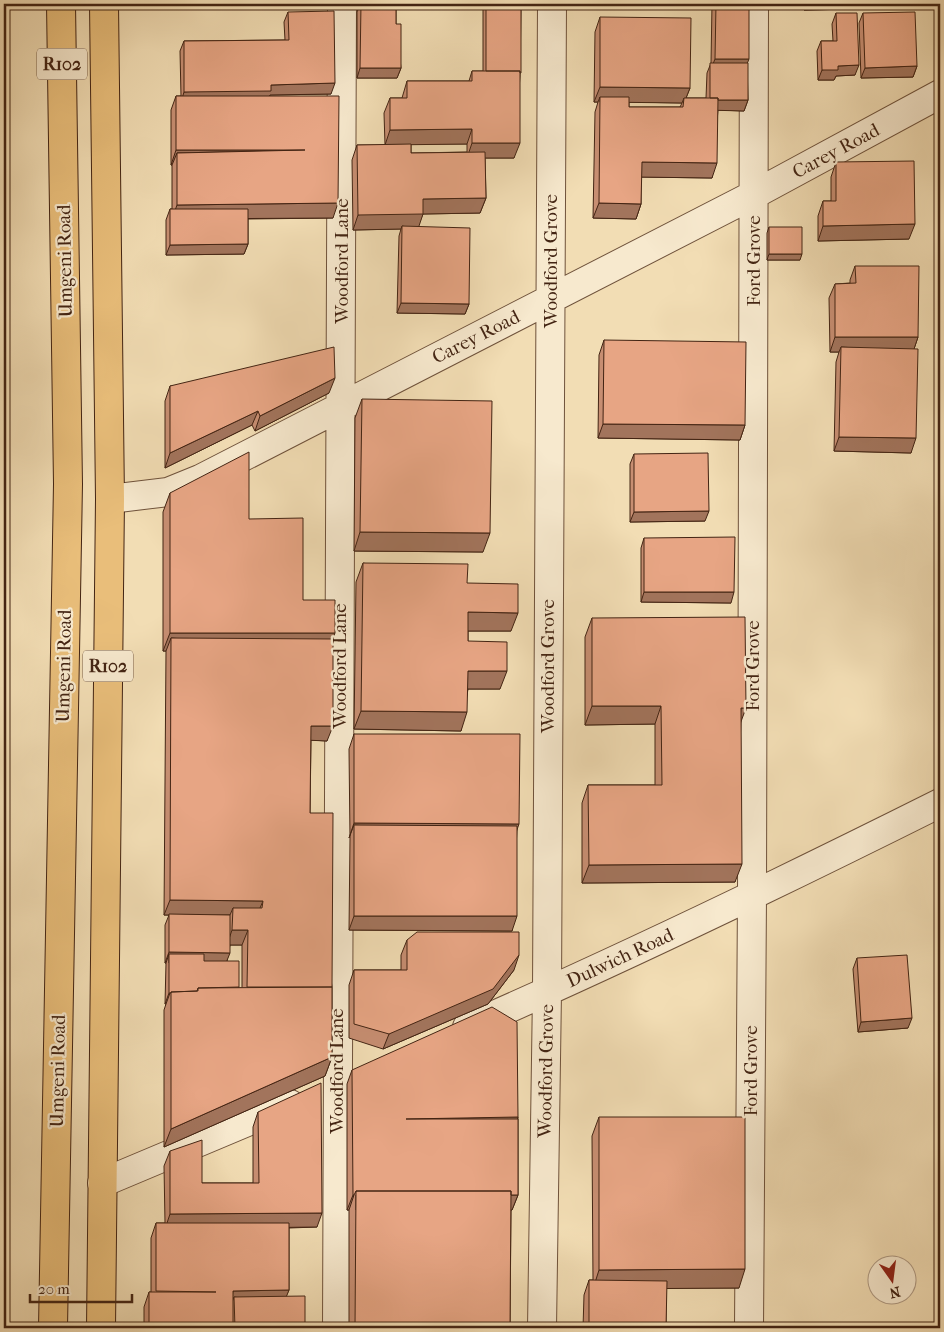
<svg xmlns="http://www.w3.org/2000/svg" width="944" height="1332" font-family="'IM FELL French Canon',serif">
<rect width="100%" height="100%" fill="#f2ddb4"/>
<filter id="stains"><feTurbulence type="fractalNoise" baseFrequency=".004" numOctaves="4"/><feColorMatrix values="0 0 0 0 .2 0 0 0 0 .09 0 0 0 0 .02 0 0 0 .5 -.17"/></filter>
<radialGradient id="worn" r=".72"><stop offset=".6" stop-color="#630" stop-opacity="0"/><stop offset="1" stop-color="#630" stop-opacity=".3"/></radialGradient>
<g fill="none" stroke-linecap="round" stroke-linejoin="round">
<g stroke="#6f523b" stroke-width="30">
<path id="minor" d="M110,499L168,492L200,479L755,194L940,94
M467,1027C627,957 784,881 940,803
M102,1183L290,1104
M337,1328C337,887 342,445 342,4
M542,1328L547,992L552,4
M749,1328L752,896L754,4"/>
</g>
<g stroke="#432413" stroke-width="30">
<path id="primary" d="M53,1328L68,484L61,4
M101,1328L110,499L104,4"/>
</g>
<use href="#minor" stroke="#f7e9ce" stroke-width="28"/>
<use href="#primary" stroke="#e9be7a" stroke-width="28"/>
</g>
<path fill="#c78e72" stroke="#432413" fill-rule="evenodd" d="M357,4H521L520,76L514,158H485L486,198L480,213L423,214L418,226L469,304L465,314L397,313L399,236L401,229L353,230L352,160L357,145H385L384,113L390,98H402L407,81H469L472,71H483V10L484,7H396V24L401,68L397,78H357V12L359,7H357ZM411,144H467V152L411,153Z
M712,4H716L747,63L748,100L744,111L718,110L712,178L641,177V204L636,219L593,218L595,112L598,102H594L595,32L600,17L690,88L686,98H706L707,73L711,63ZM629,102L682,103L680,107H629Z
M804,4H907L905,8L804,10Z
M288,12L331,94L270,95L269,96L333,218L248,219V244L244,254L166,255V220L170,209H172V165H171V110L176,96H181L180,51L184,41L285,40L284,22Z
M836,13L855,75L836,76L834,80H818L817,51L821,41H833L832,24Z
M863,13L917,66L913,77L861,78L859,23Z
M836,162L909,239L818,241V216L823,201H831V177Z
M769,227L800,260H767V233Z
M855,266L918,337L914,349L911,453L834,451L836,362L839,352H830L829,298L835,284L850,283V280Z
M604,340L745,425L740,440L598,438L599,355Z
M170,386L329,393L255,431L252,425L165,468V401Z
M362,399L483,552L354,551L355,418Z
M634,454L705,521L630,522V464Z
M170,493L249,519L303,600L332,639L327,741L311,740L310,813L332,987V1057L325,1076L164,1147V1010L166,1004H165L166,963H165V925L169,915H164L166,651H163V512ZM230,945H242V988H239L227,961Z
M644,538L731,603L641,602V548Z
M363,563L467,583L511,631H468V641L500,689H468L461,731L354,729L356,582Z
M592,618L746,708L741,719L735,882L582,883V803L588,785H655V724L585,725V637Z
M354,734L517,828L512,931L349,930L350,838L349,749Z
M407,940L514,970L488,1004L383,1049L349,1038V985L354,970H401V955Z
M857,958L908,1028L858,1032L853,969Z
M352,1070L518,1117V1195L512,1210H511L510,1328H349V1210H347V1084Z
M258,1112L317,1227L289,1228V1290L286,1296L305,1325L312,1328H144V1307L149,1292H151V1238L156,1223H165L164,1166L170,1151L202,1183H253V1127Z
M599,1117L739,1288H666V1328H583L584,1295L589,1280H593L592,1136Z"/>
<path fill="#a2745c" stroke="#432413" d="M361,4H485L484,7H361Z
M806,4H907L905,8L804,10Z
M715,59H749L745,69H711Z
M859,65L855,75L836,76L834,80H818L822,70L838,66Z
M917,66L913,77L861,78L865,68Z
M360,68H401L397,78H357Z
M335,83L331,94L270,95L268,101L181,102L184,92L271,85Z
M600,87L690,88L684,103V98L682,103L600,102V97L598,102H594Z
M710,100H748L744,111L706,110Z
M472,129L467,144L385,145L390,130Z
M472,143H520L514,158H467Z
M176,150H305L177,153L172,165H171Z
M642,162L717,163L712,178L636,177Z
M486,198L480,213L423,214L418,229L402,226L401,229L353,230L358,215L423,199Z
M338,203L333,218L172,219L177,205Z
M599,203L641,204L636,219L593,218Z
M915,224L909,239L818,241L823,226Z
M248,244L244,254L166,255L170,245Z
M769,254H802L800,260H767Z
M401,303L469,304L465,314L397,313Z
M835,337H918L913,352L841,347L839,352H830Z
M335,378L329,393L255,431L260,416Z
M258,411L252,425L165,468L170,453Z
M603,424L745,425L740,440L598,438Z
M839,437L916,438L911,453L834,451Z
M709,511L705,521L630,522L634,512Z
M360,532L490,533L483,552L354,551Z
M644,592H734L731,603L641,602Z
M468,612L518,613L511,631H462Z
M170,633H335L328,651L171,638L166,651H163Z
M468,671H507L500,689H461Z
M592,706H661L655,724L585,725Z
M741,708H746L739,727Z
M361,711L467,712L461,731L354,729Z
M311,726H333L327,741L305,740Z
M354,823L519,824L514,838L354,825L349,838Z
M742,864L735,882L582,883L589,865Z
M170,900L263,901L257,915L233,908L230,915H164Z
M354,916H517L512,931L349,930Z
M232,930H248L242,945H227Z
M169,952L230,953L226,963H169V954L166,963H165Z
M519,955L514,970L488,1004L383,1049L389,1034Z
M169,993H170L166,1004H165Z
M912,1018L908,1028L858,1032L861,1022Z
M332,1057L325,1076L164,1147L171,1129Z
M518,1117L513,1132L406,1119Z
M353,1195H354L349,1210H347Z
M356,1195H518L512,1210H356Z
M322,1213L317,1227L165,1229L170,1214Z
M745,1269L739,1288L593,1289L599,1270Z
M289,1290L283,1305L234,1297L231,1305L233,1291Z"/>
<path fill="#e7a584" stroke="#432413" d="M361,4H396V24H401V68H360Z
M486,4H521V73H520V71H486Z
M716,4H749V59H715Z
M334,11L335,83L271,85V91L184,92V41L289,40L288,12Z
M915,12L917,66L865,68L863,13Z
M836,13H857L859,65L838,66V70H822L821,41H837Z
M600,17L691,18L690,88L600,87Z
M710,63H748V100H718V98H710Z
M472,71H520V143H472V129L390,130V98H407V81H472Z
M176,96H339L338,203L177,205V153L305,150H176Z
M600,97H629V107H683L684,98H718L717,163L642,162L641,204L599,203Z
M411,144V153L485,152L486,198L423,199V214L358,215L357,145Z
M914,161L915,224L823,226V201H836V162Z
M170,209H248V244L170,245Z
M402,226L470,228L469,304L401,303Z
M769,227H802V254H769Z
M855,266H919L918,337H835V284L856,283Z
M604,340L746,342L745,425L603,424Z
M334,347L335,378L260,416L258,411L170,453V386Z
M841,347L918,349L916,438L839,437Z
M362,399L492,401L490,533L360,532Z
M249,452V519L303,518V600H335V633H170V493Z
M708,453L709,511L634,512V454Z
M735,537L734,592H644V538Z
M363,563L468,564L467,583L518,584V613L468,612V641L507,642V671H468L467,712L361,711Z
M745,617L746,708H741L742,864L589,865L588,785H662L661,706H592V618Z
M171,638L333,639V726H311L310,813H333L332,987H247L248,930H232L233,908H262L263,901L170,900Z
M354,734H520L519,824L354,823Z
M354,825L517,826V916H354Z
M169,914L230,915V953L169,952Z
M417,932H519V955L493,989L389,1034L354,1024V970H407V940Z
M169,954H204V961H239V987L198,988L197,991L171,992V993H169Z
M907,955L912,1018L861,1022L857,958Z
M332,987V1057L171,1129V992L198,991V988Z
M492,1007L517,1022L518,1117L406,1119H518V1195H511V1191H356L354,1195H353L352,1070Z
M321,1083L322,1213L170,1214V1151L202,1140V1183H259L258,1112Z
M599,1117H745V1269L599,1270Z
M356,1191H511L510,1328H355Z
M156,1223H289V1290L233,1291V1328H149V1292H216L156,1291Z
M589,1280L667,1281L666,1328H589Z
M305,1296V1325H312V1328H235L234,1297Z"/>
<g text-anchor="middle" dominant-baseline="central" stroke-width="4.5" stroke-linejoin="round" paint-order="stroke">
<g fill="#f7e9ce" stroke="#795f4b" stroke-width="1">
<rect x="37" y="48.5" width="50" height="31" rx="4"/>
<rect x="83" y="650.5" width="50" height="31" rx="4"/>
</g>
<g font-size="18" font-weight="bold" fill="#432413">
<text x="62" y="64">R102</text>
<text x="108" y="666">R102</text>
</g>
<g font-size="19" fill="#432413" stroke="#f7e9ce">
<text transform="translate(836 151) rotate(-28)">Carey Road</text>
<text transform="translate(65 261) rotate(-91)">Umgeni Road</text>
<text transform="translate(342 261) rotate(-90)">Woodford Lane</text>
<text transform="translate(551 261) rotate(-90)">Woodford Grove</text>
<text transform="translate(754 261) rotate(-90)">Ford Grove</text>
<text transform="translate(476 337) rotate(-27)">Carey Road</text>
<text transform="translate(64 666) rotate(-89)">Umgeni Road</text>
<text transform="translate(340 666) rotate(-90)">Woodford Lane</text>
<text transform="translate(548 666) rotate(-90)">Woodford Grove</text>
<text transform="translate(753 666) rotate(-90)">Ford Grove</text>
<text transform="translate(620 958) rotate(-25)">Dulwich Road</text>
<text transform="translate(58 1071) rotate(-89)">Umgeni Road</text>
<text transform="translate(337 1071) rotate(-90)">Woodford Lane</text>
<text transform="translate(546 1071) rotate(-89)">Woodford Grove</text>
<text transform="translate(751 1071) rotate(-90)">Ford Grove</text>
</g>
</g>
<rect width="944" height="1332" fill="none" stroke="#f2ddb4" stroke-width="20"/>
<rect x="5" y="5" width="934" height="1322" fill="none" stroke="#432413" stroke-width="2.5"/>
<rect x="10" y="10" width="924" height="1312" fill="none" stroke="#432413"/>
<g transform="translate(892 1280) rotate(166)"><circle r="24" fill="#f7e9ce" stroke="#af9a83"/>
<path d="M0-4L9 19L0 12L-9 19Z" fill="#8f2418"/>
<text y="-8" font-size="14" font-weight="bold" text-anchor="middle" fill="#432413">N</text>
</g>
<path d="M30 1294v8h102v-8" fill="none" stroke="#432413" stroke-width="2.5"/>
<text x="38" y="1294" font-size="15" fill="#432413" stroke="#f7e9ce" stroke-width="4" paint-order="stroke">20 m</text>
<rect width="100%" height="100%" filter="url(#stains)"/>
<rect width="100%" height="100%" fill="url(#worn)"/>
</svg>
